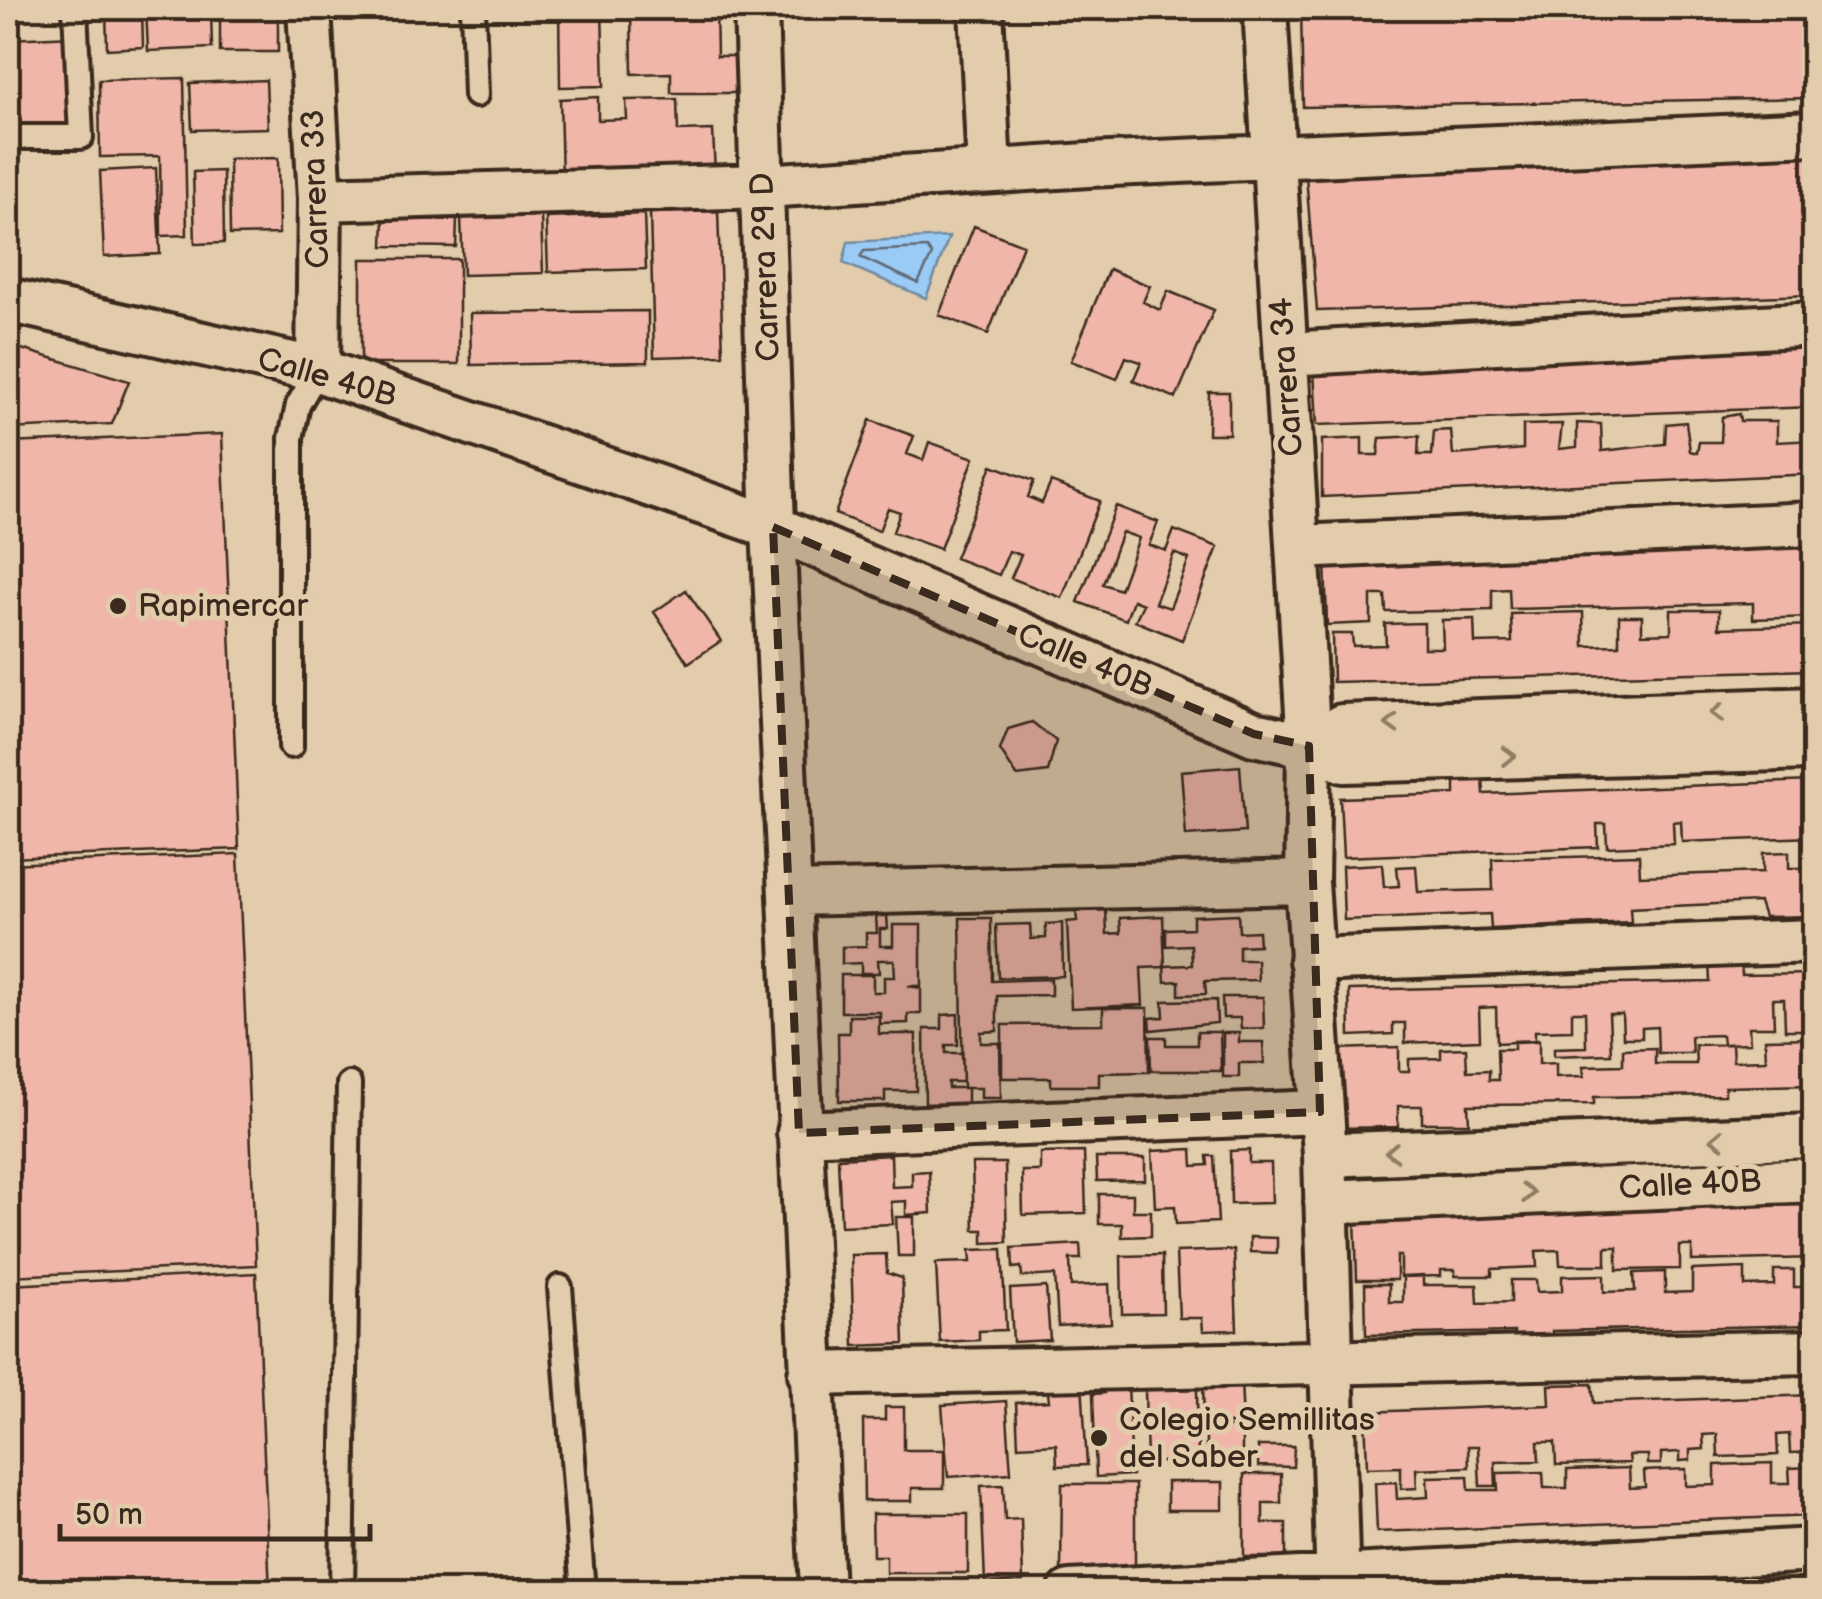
<svg xmlns="http://www.w3.org/2000/svg" width="1822" height="1599" font-family="'Balsamiq Sans',sans-serif">
<rect width="100%" height="100%" fill="#e2ccab"/>
<filter id="ink" filterUnits="userSpaceOnUse"><feTurbulence type="fractalNoise" baseFrequency=".01" numOctaves="2"/><feDisplacementMap in="SourceGraphic" scale="20" xChannelSelector="R" yChannelSelector="G"/><feConvolveMatrix kernelMatrix="1 2 1 2 8 2 1 2 1" color-interpolation-filters="sRGB"/></filter>
<g filter="url(#ink)">
<path fill="#99cbf6" stroke="#738ba0" stroke-width="2.5" d="M949,237L926,298L843,263L848,242Z"/>
<g fill="none" stroke-linecap="round" stroke-linejoin="round">
<path stroke="#616a74" stroke-width="2.5" d="M927,248L932,255L918,283L860,257L864,251Z"/>
</g>
<path fill="#f0b6a9" stroke="#3b2a1e" stroke-width="2.5" fill-rule="evenodd" d="M106,8H142L143,47L107,49Z
M146,8H211L212,48L148,51Z
M220,8H278V52H220Z
M559,8H602L604,86L560,87Z
M631,8H716L717,56H735L736,93H671V73L632,74Z
M1301,8H1814V98L1303,107Z
M73,36L78,130L8,134V39Z
M184,78L187,235L161,236L160,156L100,157L99,80Z
M266,80L268,128L192,130L190,83Z
M598,97V120L627,119L626,100L677,99L678,131L713,130L715,175L562,180L560,99Z
M1814,156V295L1317,311L1306,176Z
M278,158L279,234L230,235L229,159Z
M156,168L160,254L104,257L100,171Z
M223,171L224,243L195,244L193,172Z
M718,211L723,355L654,357L650,213Z
M644,214L646,269L548,272L546,218Z
M541,215L543,273L463,275L461,217Z
M384,218L457,220L456,247L383,246Z
M974,226L1023,245L988,334L939,315Z
M361,259H459V364H361Z
M1109,269L1150,286L1143,302L1160,310L1168,291L1214,310L1176,398L1133,381L1141,362L1126,357L1117,379L1071,361Z
M648,311V362L471,365L470,313Z
M8,345L129,381L112,424L8,429Z
M1814,347V407L1317,425L1314,370Z
M1209,392H1229V434H1208Z
M1739,414L1740,421H1777V442L1814,440V474L1322,497V440L1362,438V455H1378L1380,438L1419,436L1418,455H1432L1434,431L1451,430L1453,455L1523,449V425L1562,424L1559,449L1577,447V423L1601,424L1602,451L1665,444L1666,424L1686,422L1690,451L1697,453L1699,442H1721L1722,417Z
M870,420L914,436L907,454L923,460L929,442L974,458L940,549L893,532L900,512L888,508L879,531L835,514Z
M222,434L239,849L8,858V443Z
M992,465L1034,481L1028,497L1042,503L1051,482L1100,501L1062,598L1011,578L1021,555L1009,551L999,575L955,558Z
M1116,506L1158,522L1149,545L1166,551L1174,530L1218,547L1182,640L1135,621L1143,604L1133,600L1126,620L1078,602ZM1122,532L1139,538L1120,590L1103,584ZM1174,553L1189,559L1170,608L1155,603Z
M1814,541V617L1753,619V603L1510,609L1509,589L1492,590V610L1386,612L1385,595H1371V623L1327,625L1325,558Z
M686,590L721,641L688,663L654,612Z
M1671,610H1719V628L1814,625V670L1333,682L1332,634H1352L1353,646L1386,645L1385,624L1424,623V648H1443L1442,620L1474,619L1475,643L1512,642L1511,614L1583,612L1584,646L1619,645V616H1642V634L1671,633Z
M1032,722L1056,741L1048,772L1017,776L1000,750L1008,729Z
M1814,762V837L1682,842L1681,821L1673,822L1674,844L1607,847L1606,824H1597L1598,847L1343,857L1340,798L1455,794V779L1483,778L1484,794L1810,781V763Z
M1240,766L1245,832L1186,836L1181,771Z
M1789,852V868H1814V916L1764,917L1759,902L1630,908L1631,922L1491,929L1490,914L1344,920L1342,866L1382,864L1384,887L1399,886L1397,867L1416,866L1418,892L1493,890L1492,859L1639,855L1640,876L1763,872V853Z
M238,854L256,1265L8,1276V864Z
M1106,909L1107,934L1121,933L1120,918L1163,916L1165,967L1141,968L1143,1005L1071,1008L1067,922L1077,921L1076,911Z
M1238,914L1239,932L1258,931L1259,945L1239,946V960H1257L1258,980L1205,981L1206,994L1179,995V981L1165,982L1164,966L1192,965L1191,945L1166,946V929L1193,928V916Z
M876,916H887L888,929H880V946H893V925H921V986H908L921,988V1014H908V1023L880,1024V1012H841V975H873V992H884V977H895L894,960H878L879,973H861V963L842,964V947L866,946V933H877Z
M960,918H991L992,981L1051,979V995L997,996V1031L981,1032V1043H1000L1001,1098H981V1088H963Z
M1062,923L1063,976L998,978L996,925L1030,924L1031,939L1046,938V924Z
M1741,959L1742,975L1814,974V1030H1785L1784,999H1773L1774,1027H1749L1750,1043L1723,1044L1722,1035L1691,1036L1692,1053H1658L1657,1027L1642,1028V1038H1623L1622,1014H1609L1611,1054L1554,1056V1048L1586,1047L1585,1012H1572V1030L1535,1031V1041L1497,1043L1496,1007L1479,1008L1480,1040L1405,1043V1023H1393V1034L1350,1036L1349,990L1710,982L1709,960Z
M1222,997H1263L1264,1028L1241,1029L1240,1018H1223Z
M1216,1000L1217,1023L1151,1030L1150,1018L1164,1017L1163,1001Z
M1103,1008H1148L1149,1072L1099,1073V1086H1051V1078H1002V1025L1103,1024Z
M958,1014V1045H946V1053H962L963,1082H948V1088H967V1109L937,1110V1104H925L924,1029H942V1015Z
M849,1016H879V1034H916V1091H885V1101H839L838,1033H849Z
M1197,1032H1220L1221,1071H1151L1150,1037H1166V1045H1197Z
M1223,1033H1239V1042H1263L1264,1063H1239V1077H1223Z
M1814,1038V1085L1725,1087V1095L1594,1097V1104L1468,1105L1469,1123H1422V1106H1398V1127L1336,1128L1335,1049L1399,1047V1071H1409V1059L1441,1058V1049L1466,1048L1467,1071L1489,1070V1080H1498L1497,1049H1514V1041L1539,1040V1064L1556,1063V1077L1584,1076L1583,1066L1623,1065V1049L1655,1048V1064H1696L1695,1045L1732,1044L1733,1061L1766,1060L1765,1039Z
M1192,1149L1193,1166L1208,1165L1207,1156H1214L1218,1222L1176,1224L1175,1206L1155,1207L1152,1151Z
M1249,1150V1163H1271L1272,1203L1231,1204L1230,1151Z
M1084,1152L1086,1213L1023,1215L1022,1171H1040V1153Z
M891,1155L892,1187L912,1186V1172L929,1171L931,1213L906,1215V1201L891,1202L893,1224L841,1226L838,1158Z
M1096,1158H1145V1180L1097,1181Z
M972,1163H1005L1007,1242L983,1243V1230H974Z
M1099,1194H1133V1211H1151V1236L1122,1237V1224H1099Z
M1814,1205V1258L1692,1261V1246H1680V1269L1617,1270V1247H1606V1265H1560L1559,1250L1536,1251L1537,1267L1492,1269V1276H1455V1270H1441V1276L1401,1277V1256H1397V1280H1357L1355,1215Z
M896,1217H914V1256H898Z
M1250,1237L1277,1238V1253L1250,1252Z
M1080,1244L1081,1259H1070L1071,1286L1109,1284L1111,1323L1058,1326L1055,1275L1022,1277L1021,1267L1013,1268L1012,1248Z
M1002,1249L1006,1330L979,1331V1340L940,1342L936,1263L971,1262L970,1250Z
M1234,1250L1237,1330L1203,1331L1202,1318H1179L1176,1252Z
M886,1254L887,1273L902,1278L904,1344L854,1346L851,1255Z
M1162,1255L1163,1313L1122,1314L1121,1256Z
M1745,1268V1286L1774,1285V1270H1794V1287H1814V1325L1552,1331L1553,1348L1514,1349V1332L1366,1335L1365,1284H1389V1302H1403V1277L1423,1276V1285H1477L1478,1303L1511,1302V1280H1536L1537,1292L1562,1291V1276L1604,1275V1292L1635,1291L1634,1273L1665,1272V1293L1692,1292V1270Z
M256,1273L270,1592H8V1285Z
M1046,1287L1050,1340L1013,1342L1010,1289Z
M1241,1380L1243,1423L1204,1424L1203,1381Z
M1082,1382L1087,1465L1057,1466L1056,1444L1018,1446L1016,1403L1049,1401L1047,1384Z
M1128,1383L1132,1475L1096,1477L1093,1394L1104,1393L1103,1384Z
M1592,1384L1594,1403L1814,1395V1452L1790,1453L1789,1434L1777,1435L1778,1455L1718,1457L1717,1434L1703,1435L1704,1449L1690,1450V1460L1680,1461V1452L1661,1453V1464H1648V1455H1629L1630,1463L1556,1465L1555,1442H1538L1539,1461L1495,1462L1496,1486H1480L1478,1446H1468L1469,1467L1416,1469L1417,1488L1401,1489V1467L1367,1468L1365,1412L1550,1405L1549,1385Z
M1197,1388L1198,1462H1147L1145,1390Z
M1006,1401L1011,1473L948,1477L942,1405Z
M885,1407H904V1450H944V1488H912V1501H864L863,1420H885Z
M1206,1427H1242V1465H1206Z
M1258,1446H1294L1293,1467L1258,1466Z
M1772,1463V1483H1790L1789,1468L1814,1467V1516L1377,1532L1375,1483L1396,1482L1397,1499L1428,1497L1427,1477L1468,1476L1469,1490H1498L1497,1473L1543,1472L1544,1488H1567V1470L1629,1468L1630,1488L1645,1487L1644,1471L1686,1469V1486L1715,1485V1465Z
M1244,1474H1281V1503H1263V1523H1286V1557H1244Z
M1167,1482H1223V1510H1167Z
M1062,1484H1135V1569H1061Z
M1003,1485L1005,1520L1021,1519L1023,1581L985,1583L981,1486Z
M872,1514H968V1573H886V1556H873Z"/>
<g fill="none" stroke-linecap="round" stroke-linejoin="round">
<g stroke="#3b2a1e" stroke-width="30">
<path id="service" d="M473,8L476,95
M8,137H81L75,8
M291,746V438L298,405L318,370
M560,1287L583,1592
M342,1592L349,1084"/>
</g>
<g stroke="#3b2a1e" stroke-width="50">
<path id="minor" d="M309,8L320,199L318,370
M756,8L773,527L822,1592
M981,8L989,171
M1265,8L1309,746L1307,882L1325,1155L1338,1592
M320,199L764,186L1088,165L1814,133
M8,300L318,370L773,527L1254,734L1309,746L1344,761L1814,748
M1286,354L1814,324
M1298,547L1814,524
M1309,746L1342,726L1814,709
M791,894L1307,882
M1311,960L1814,941
M799,1133L1320,1112
M1325,1155L1814,1136
M1326,1202L1814,1180
M810,1374L1814,1352
M1070,1592L1814,1550"/>
</g>
<use href="#service" stroke="#e2ccab" stroke-width="22"/>
<use href="#minor" stroke="#e2ccab" stroke-width="42"/>
</g>
<defs><path id="oneway-chevron" d="M-2-3.5L2.5 0L-2 3.5" fill="none" stroke-width="1.6" stroke-linecap="round" stroke-linejoin="round" transform="scale(2.5)"/></defs>
<g stroke="#8e7b64">
<use href="#oneway-chevron" transform="translate(1717 713) rotate(178)"/>
<use href="#oneway-chevron" transform="translate(1392 724) rotate(178)"/>
<use href="#oneway-chevron" transform="translate(1509 756) rotate(-2)"/>
<use href="#oneway-chevron" transform="translate(1717 1139) rotate(178)"/>
<use href="#oneway-chevron" transform="translate(1392 1152) rotate(178)"/>
<use href="#oneway-chevron" transform="translate(1528 1193) rotate(-3)"/>
</g>
</g>
<path fill="#3b2a1e" fill-opacity="0.2" stroke="#3b2a1e" stroke-width="8" stroke-dasharray="20 12" stroke-linejoin="round" d="M773,527L1254,734L1309,746L1320,1112L799,1133Z"/>
<g fill="#3b2a1e" stroke="#e2ccab" stroke-width="4">
<circle cx="118" cy="606" r="10"/>
<circle cx="1099" cy="1438" r="10"/>
</g>
<g text-anchor="middle" dominant-baseline="central" stroke-width="10" stroke-linejoin="round" paint-order="stroke">
<g font-size="32" fill="#3b2a1e" stroke="#e2ccab">
<text transform="translate(316 189) rotate(-92)">Carrera 33</text>
<text transform="translate(766 267) rotate(-92)">Carrera 29 D</text>
<text transform="translate(1287 377) rotate(-94)">Carrera 34</text>
<text transform="translate(327 378) rotate(16)">Calle 40B</text>
<text transform="translate(1085 661) rotate(23)">Calle 40B</text>
<text transform="translate(1690 1185) rotate(-3)">Calle 40B</text>
</g>
<g font-size="32" fill="#3b2a1e" stroke="#e2ccab" text-anchor="start">
<text x="138" y="606">Rapimercar</text>
<text x="1119" y="1420">Colegio Semillitas<tspan x="1119" dy="37">del Saber</tspan></text>
</g>
</g>
<rect width="1822" height="1599" fill="none" stroke="#e2ccab" stroke-width="40"/>
<rect x="20" y="20" width="1782" height="1559" fill="none" stroke="#3b2a1e" stroke-width="4" filter="url(#ink)"/>
<path d="M60 1524v15h310v-15" fill="none" stroke="#3b2a1e" stroke-width="5"/>
<text x="75" y="1524" font-size="30" fill="#3b2a1e" stroke="#e2ccab" stroke-width="8" paint-order="stroke">50 m</text>
</svg>
